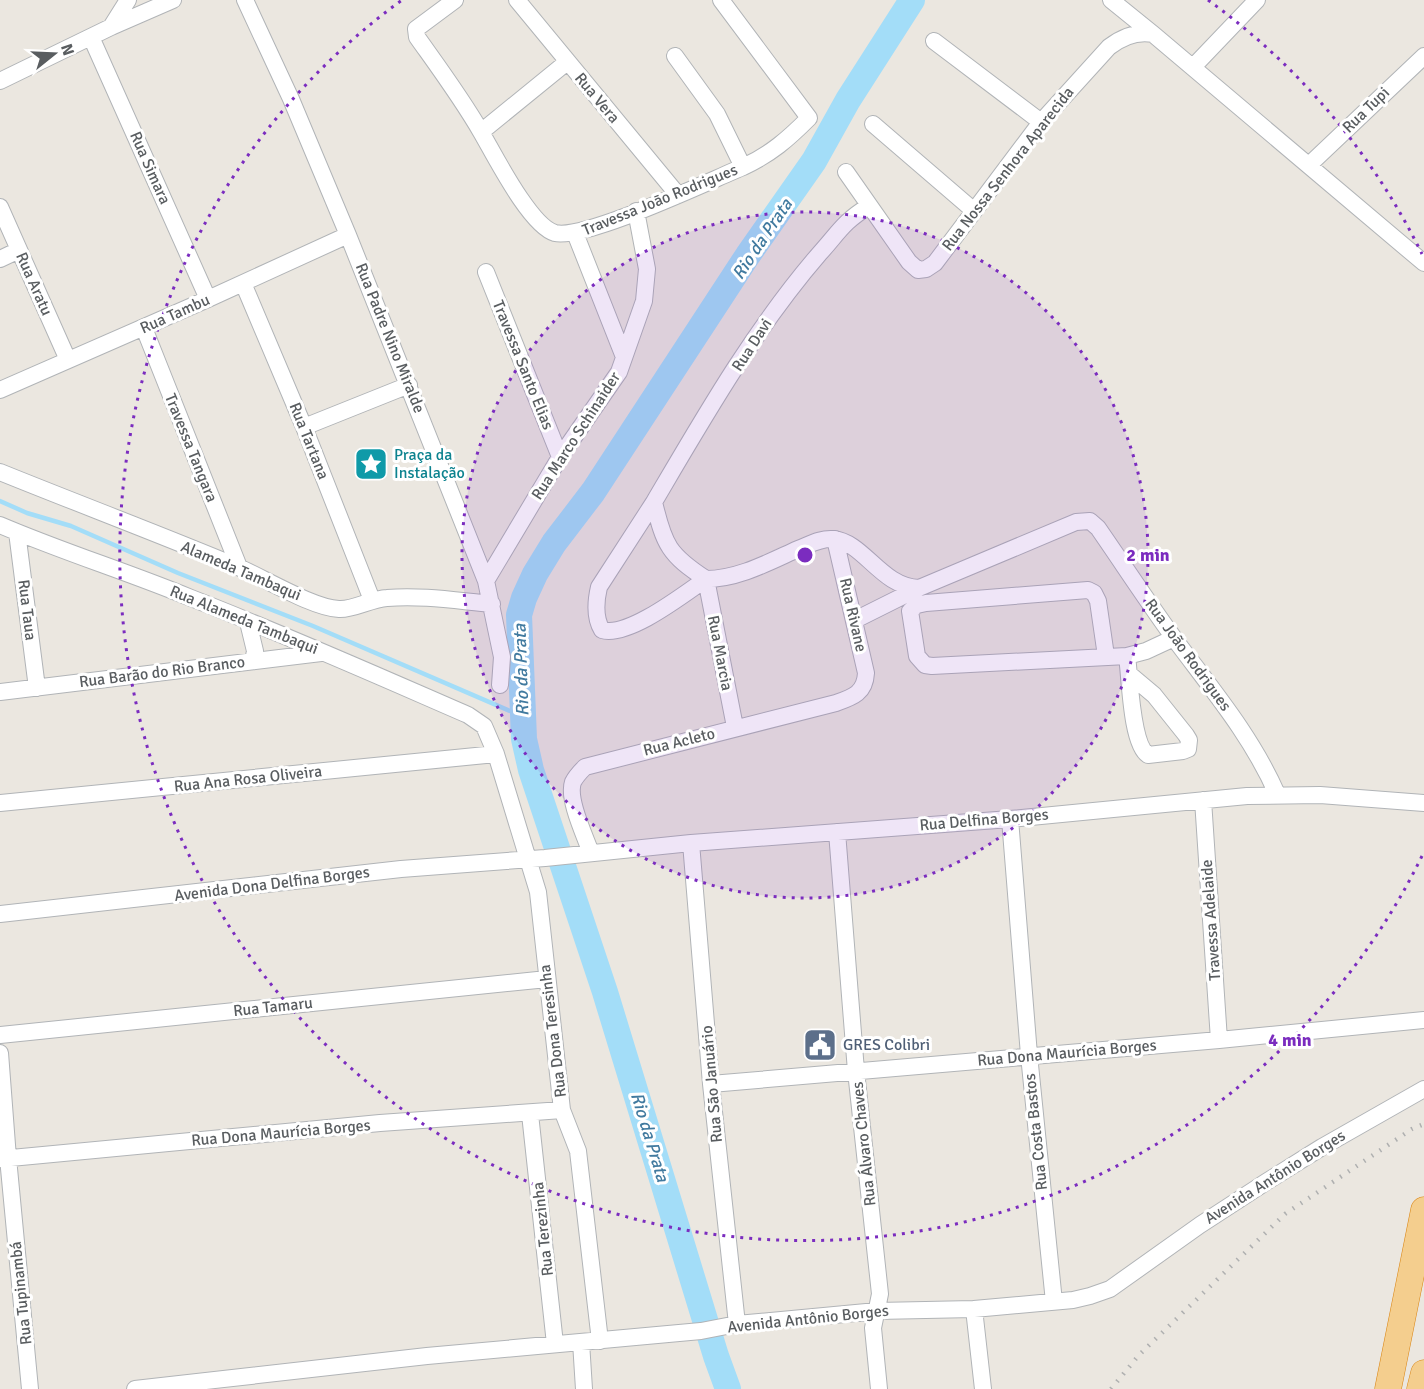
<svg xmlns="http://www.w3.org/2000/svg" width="1424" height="1389" font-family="Signika,sans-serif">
<rect width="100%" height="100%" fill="#ebe7e0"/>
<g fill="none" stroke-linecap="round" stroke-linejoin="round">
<path stroke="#a3ddf8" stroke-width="4.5" d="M0,501L27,513L71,526L178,573L313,626L524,717"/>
<path stroke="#a3ddf8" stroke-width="26" d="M728,1389L716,1356L605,992L531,770L524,739L519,615L524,598L535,574L554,543L593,492L748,255L814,161L848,100L912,0"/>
<g stroke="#b1b4b7" stroke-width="18">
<path id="minor" d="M245,0L291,99L348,235L486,581L502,657L500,685
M455,0L416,29L417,37C439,68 462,99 481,132C494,154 530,226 555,233C585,240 709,181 743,167C771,154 788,139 809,118L721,0
M517,0L678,195
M1111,0L1153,34L1424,263
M111,27L128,0
M91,37L208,299
M934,41L1041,122
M675,56L717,114L743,167
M1193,67L1257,0
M0,81L111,27L173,0
M873,124L973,210
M481,132L567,62
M1309,165L1424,56
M846,172L909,262L918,270L926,269L935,263L1041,122L1109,47C1122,37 1137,31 1153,34
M869,206C843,222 839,232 820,253C755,328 704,417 654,502C664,545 669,555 706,579C738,579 769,562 798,549C809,545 820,538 833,539C864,542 881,587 919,588
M0,207L68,360
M575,233L624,357
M0,259L19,250
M486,272L560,457
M243,283L304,427L372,600
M144,328L239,567
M0,390L208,299L348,235
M304,427L409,385
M0,472C79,504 159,534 238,567C264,578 313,608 339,609C353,610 371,599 387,598C422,595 458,601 492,604
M654,502L599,587C596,600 594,617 602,630C628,638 684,594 706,579L735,727
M0,525C63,552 128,572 191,598C284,634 376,675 468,715L484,726L496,754L538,892L562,1110L578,1151L600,1341
M17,532L37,688
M486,581L560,457L619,372L644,301L647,269L636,211
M855,620L919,588L1076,522L1090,521L1098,528C1125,567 1151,607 1179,645C1215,693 1253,739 1277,794
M248,622L255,651L253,661
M1106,656L1098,601L1094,593L1088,590L926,603L917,605L910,611L917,656L925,665L932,666L1127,656L1146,651L1174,638
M1127,656C1130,677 1131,744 1148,755L1183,751L1188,749L1189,740L1186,735L1154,695L1129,674
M0,692L321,653
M1203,800L1219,1040
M0,803L496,754
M1010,819L1029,1055L1054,1302
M837,832L856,1071L880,1294L873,1328L879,1389
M691,843L711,1084L737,1324
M591,853C585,836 567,799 573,782C576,776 581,771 585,767L836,703C853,697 865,693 866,673L835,539
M0,914L401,869L545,858L691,843L1010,819L1247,796L1320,795L1424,803
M0,1035L547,979
M0,1053L8,1158L30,1389
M711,1084L1219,1040L1424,1020
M530,1114L555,1344
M0,1159L380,1123L562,1110
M974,1309L983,1389
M581,1342L584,1389
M135,1389L427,1356L701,1331L737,1324L877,1311L974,1309L1073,1300L1090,1296L1110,1289L1200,1225L1266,1182L1322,1147L1424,1089"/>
</g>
<g stroke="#d98412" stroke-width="27">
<path id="highway" d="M1388,1389L1424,1210
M1420,1389L1424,1373"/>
</g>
<use href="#minor" stroke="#fff" stroke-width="16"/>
<use href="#highway" stroke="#f4ce8e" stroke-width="26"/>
<path stroke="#afb0b0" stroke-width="4.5" stroke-dasharray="1.5 8" stroke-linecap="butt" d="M1111,1389L1139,1355L1285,1214L1412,1129L1424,1124"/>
</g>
<circle cx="805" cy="555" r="343" fill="#7b2cbf" fill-opacity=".12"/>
<g fill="none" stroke="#7b2cbf" stroke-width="3" stroke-dasharray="3 6">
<circle cx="805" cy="555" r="343"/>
<path d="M1422 856A686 686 0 1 1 402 0M1208 0A686 686 0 0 1 1422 254"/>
</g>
<defs>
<g id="sight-square" transform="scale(1.725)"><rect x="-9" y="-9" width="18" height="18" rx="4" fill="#0f9aa8" stroke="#fff"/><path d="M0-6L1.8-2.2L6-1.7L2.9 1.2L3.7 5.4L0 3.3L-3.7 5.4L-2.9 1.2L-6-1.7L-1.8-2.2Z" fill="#fff"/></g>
<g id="civic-square" transform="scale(1.725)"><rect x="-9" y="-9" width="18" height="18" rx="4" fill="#5c6f8a" stroke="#fff"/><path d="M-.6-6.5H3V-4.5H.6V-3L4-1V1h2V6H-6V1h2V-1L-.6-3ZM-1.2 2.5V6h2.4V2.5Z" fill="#fff"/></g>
</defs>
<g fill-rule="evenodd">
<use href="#sight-square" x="371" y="464"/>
<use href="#civic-square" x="820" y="1045"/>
</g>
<g text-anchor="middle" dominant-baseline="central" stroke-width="6" stroke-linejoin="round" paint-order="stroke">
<g font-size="16" fill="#595d60" stroke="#fff">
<text transform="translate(597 98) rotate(50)">Rua Vera</text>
<text transform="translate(1366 110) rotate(-44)">Rua Tupi</text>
<text transform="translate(150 168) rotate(66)">Rua Simara</text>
<text transform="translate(1008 169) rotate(-52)">Rua Nossa Senhora Aparecida</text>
<text transform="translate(660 200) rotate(-22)">Travessa Joāo Rodrigues</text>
<text transform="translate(34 284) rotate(66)">Rua Aratu</text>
<text transform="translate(175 314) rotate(-24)">Rua Tambu</text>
<text transform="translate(390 338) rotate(68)">Rua Padre Nino Miralde</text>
<text transform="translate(752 345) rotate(-57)">Rua Davi</text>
<text transform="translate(523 365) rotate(68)">Travessa Santo Elias</text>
<text transform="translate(576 436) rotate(-57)">Rua Marco Schinaider</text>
<text transform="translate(309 441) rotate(68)">Rua Tartana</text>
<text transform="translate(191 448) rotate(68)">Travessa Tangara</text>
<text transform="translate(241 571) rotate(23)">Alameda Tambaqui</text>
<text transform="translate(27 610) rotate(83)">Rua Taua</text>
<text transform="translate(853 615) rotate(77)">Rua Rivane</text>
<text transform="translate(244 620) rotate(22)">Rua Alameda Tambaqui</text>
<text transform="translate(720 653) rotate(79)">Rua Marcia</text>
<text transform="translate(1188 655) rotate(54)">Rua João Rodrigues</text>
<text transform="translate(162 672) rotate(-7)">Rua Barão do Rio Branco</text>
<text transform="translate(679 742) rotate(-14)">Rua Acleto</text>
<text transform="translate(248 779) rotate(-6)">Rua Ana Rosa Oliveira</text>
<text transform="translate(984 820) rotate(-5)">Rua Delfina Borges</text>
<text transform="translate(272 884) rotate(-7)">Avenida Dona Delfina Borges</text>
<text transform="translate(1211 920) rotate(-94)">Travessa Adelaide</text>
<text transform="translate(273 1007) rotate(-6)">Rua Tamaru</text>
<text transform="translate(553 1031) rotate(-97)">Rua Dona Teresinha</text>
<text transform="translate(1067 1053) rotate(-5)">Rua Dona Maurícia Borges</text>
<text transform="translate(712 1084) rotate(-95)">Rua Sāo Januário</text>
<text transform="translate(1036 1132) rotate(-96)">Rua Costa Bastos</text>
<text transform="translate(281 1133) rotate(-5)">Rua Dona Maurícia Borges</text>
<text transform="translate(864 1144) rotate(-96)">Rua Álvaro Chaves</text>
<text transform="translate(1275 1177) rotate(-32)">Avenida Antônio Borges</text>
<text transform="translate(543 1229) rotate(-96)">Rua Terezinha</text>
<text transform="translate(21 1293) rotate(-96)">Rua Tupinambá</text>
<text transform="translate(808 1319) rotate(-6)">Avenida Antônio Borges</text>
</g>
<g font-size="16" fill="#0d838f" stroke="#fff" text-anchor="start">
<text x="394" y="455">Praça da<tspan x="394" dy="18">Instalação</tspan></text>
</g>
<g font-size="16" fill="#4e5e75" stroke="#fff" text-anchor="start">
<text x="843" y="1045">GRES Colibri</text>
</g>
<g font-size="18" font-style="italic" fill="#417a9f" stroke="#fff">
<text transform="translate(762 239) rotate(-56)">Rio da Prata</text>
<text transform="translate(521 670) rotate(-92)">Rio da Prata</text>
<text transform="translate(650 1137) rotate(73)">Rio da Prata</text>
</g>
</g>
<circle cx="805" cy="555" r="9" fill="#7b2cbf" stroke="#fff" stroke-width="3"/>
<g font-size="18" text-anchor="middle" font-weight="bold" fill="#7b2cbf" stroke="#fff" stroke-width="6" stroke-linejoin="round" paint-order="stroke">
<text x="1148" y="561">2 min</text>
<text x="1290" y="1046">4 min</text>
</g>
<g transform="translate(54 54) rotate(72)" stroke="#ffffff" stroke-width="4.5" paint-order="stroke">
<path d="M0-4.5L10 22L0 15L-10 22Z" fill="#595d60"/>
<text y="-9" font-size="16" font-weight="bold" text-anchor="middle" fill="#595d60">N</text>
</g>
</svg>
